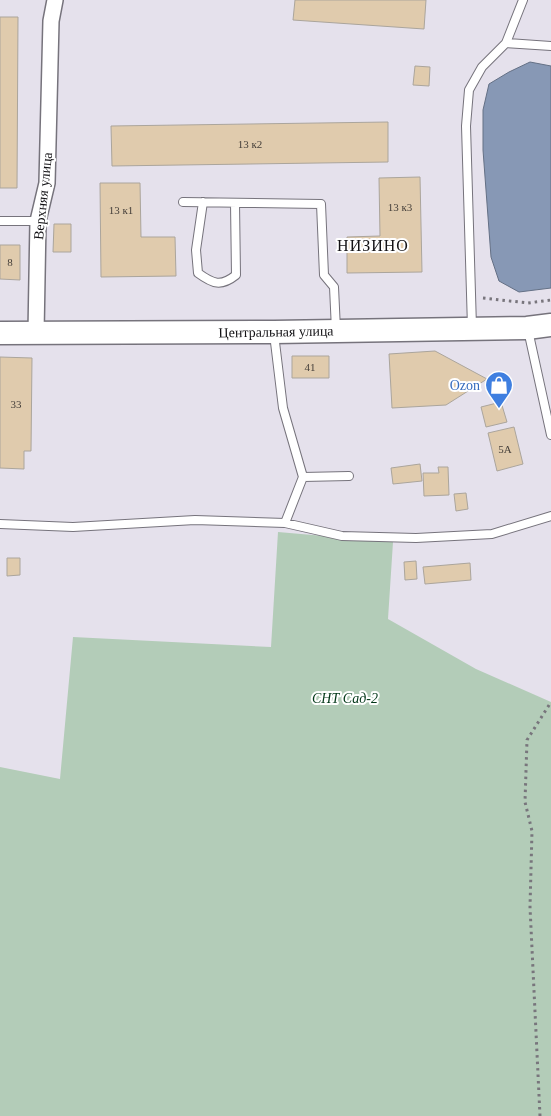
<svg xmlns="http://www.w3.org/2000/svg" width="551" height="1116" font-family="Georgia,serif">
<rect width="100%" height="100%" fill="#e5e1ec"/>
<path fill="#b3ccb8" d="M278,532L393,542L388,619L476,669L551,702V1116H0V767L60,779L73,637L271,647Z"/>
<path fill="#8798b5" stroke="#647085" d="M530,62L551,66V288L519,292L499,281L491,257L483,150V110L489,84L509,72Z"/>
<path fill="#e0cbad" stroke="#aba59c" d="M295,0H426L424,29L293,20Z
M0,17H18L17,188H0Z
M415,66L430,67L429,86L413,85Z
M388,122V162L112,166L111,126Z
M420,177L422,272L347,273V237L380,236L379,178Z
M100,183H140L141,237H175L176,276L101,277Z
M54,224H71V252H53Z
M0,245H20V280L0,279Z
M435,351L487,379L446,405L392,408L389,354Z
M292,356H329V378H292Z
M0,357L32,358L31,451H24V469L0,468Z
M501,402L507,422L486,427L481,407Z
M514,427L523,464L497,471L488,433Z
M420,464L422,481L393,484L391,468Z
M438,467H448L449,495L424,496L423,473H439Z
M466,493L468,509L456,511L454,494Z
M7,558H20V575L7,576Z
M416,561L417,579L405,580L404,562Z
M470,563L471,580L425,584L423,567Z"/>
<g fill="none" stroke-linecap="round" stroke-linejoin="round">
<g stroke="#76737c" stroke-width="10">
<path id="lane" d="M506,43L551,46
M183,202L321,204L324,275L334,287L336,330
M203,202L196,250L198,273C213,284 221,287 236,275L235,203
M0,221H38
M472,327L466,126L469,90L482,67L506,43L523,0
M528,330L551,435
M274,334L283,408L303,477L285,523
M303,477L349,476
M0,524L73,527L195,520L285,523L342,536L416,538L492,534L551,516"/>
</g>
<g stroke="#76737c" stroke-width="18">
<path id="street" d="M36,333L38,221L47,183L51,21L55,0"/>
</g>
<g stroke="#76737c" stroke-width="25">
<path id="secondary" d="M0,333L274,332L527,328L551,325"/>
</g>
<path stroke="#78757c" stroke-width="3" stroke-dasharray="2.5 4" stroke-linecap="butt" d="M483,298L528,303L551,300
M540,1116L530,907L532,831L525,802L527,740L551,702"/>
<use href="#lane" stroke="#fff" stroke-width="8"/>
<use href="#street" stroke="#fff" stroke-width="15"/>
<use href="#secondary" stroke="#fff" stroke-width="22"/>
</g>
<defs>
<g id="shop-pin" transform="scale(1.4375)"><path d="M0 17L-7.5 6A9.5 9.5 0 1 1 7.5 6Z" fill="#3f7fe0" stroke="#fff"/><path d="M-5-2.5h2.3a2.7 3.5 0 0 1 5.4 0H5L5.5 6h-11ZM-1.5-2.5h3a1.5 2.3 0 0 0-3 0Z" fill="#fff"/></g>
</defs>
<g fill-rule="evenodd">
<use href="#shop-pin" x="499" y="385"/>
</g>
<g text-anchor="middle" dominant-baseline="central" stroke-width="4" stroke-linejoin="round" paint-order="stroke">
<g font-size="11" fill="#46403b">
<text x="250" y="144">13 к2</text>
<text x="400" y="207">13 к3</text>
<text x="121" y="210">13 к1</text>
<text x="10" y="262">8</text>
<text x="310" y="367">41</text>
<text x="16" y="404">33</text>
<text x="505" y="449">5А</text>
</g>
<g font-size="14" fill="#131215" stroke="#fff">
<text transform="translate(43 196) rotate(-84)">Верхняя улица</text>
<text transform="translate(276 332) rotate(-1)">Центральная улица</text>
</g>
<g font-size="14" fill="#366cbe" stroke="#fff" text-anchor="end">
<text x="480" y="385">Ozon</text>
</g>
<g font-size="14" font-style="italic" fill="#013617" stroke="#fff">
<text x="345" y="698">СНТ Сад-2</text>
</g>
<g font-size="16" letter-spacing="1" fill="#131215" stroke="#fff">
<text x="373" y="245">НИЗИНО</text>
</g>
</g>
</svg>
